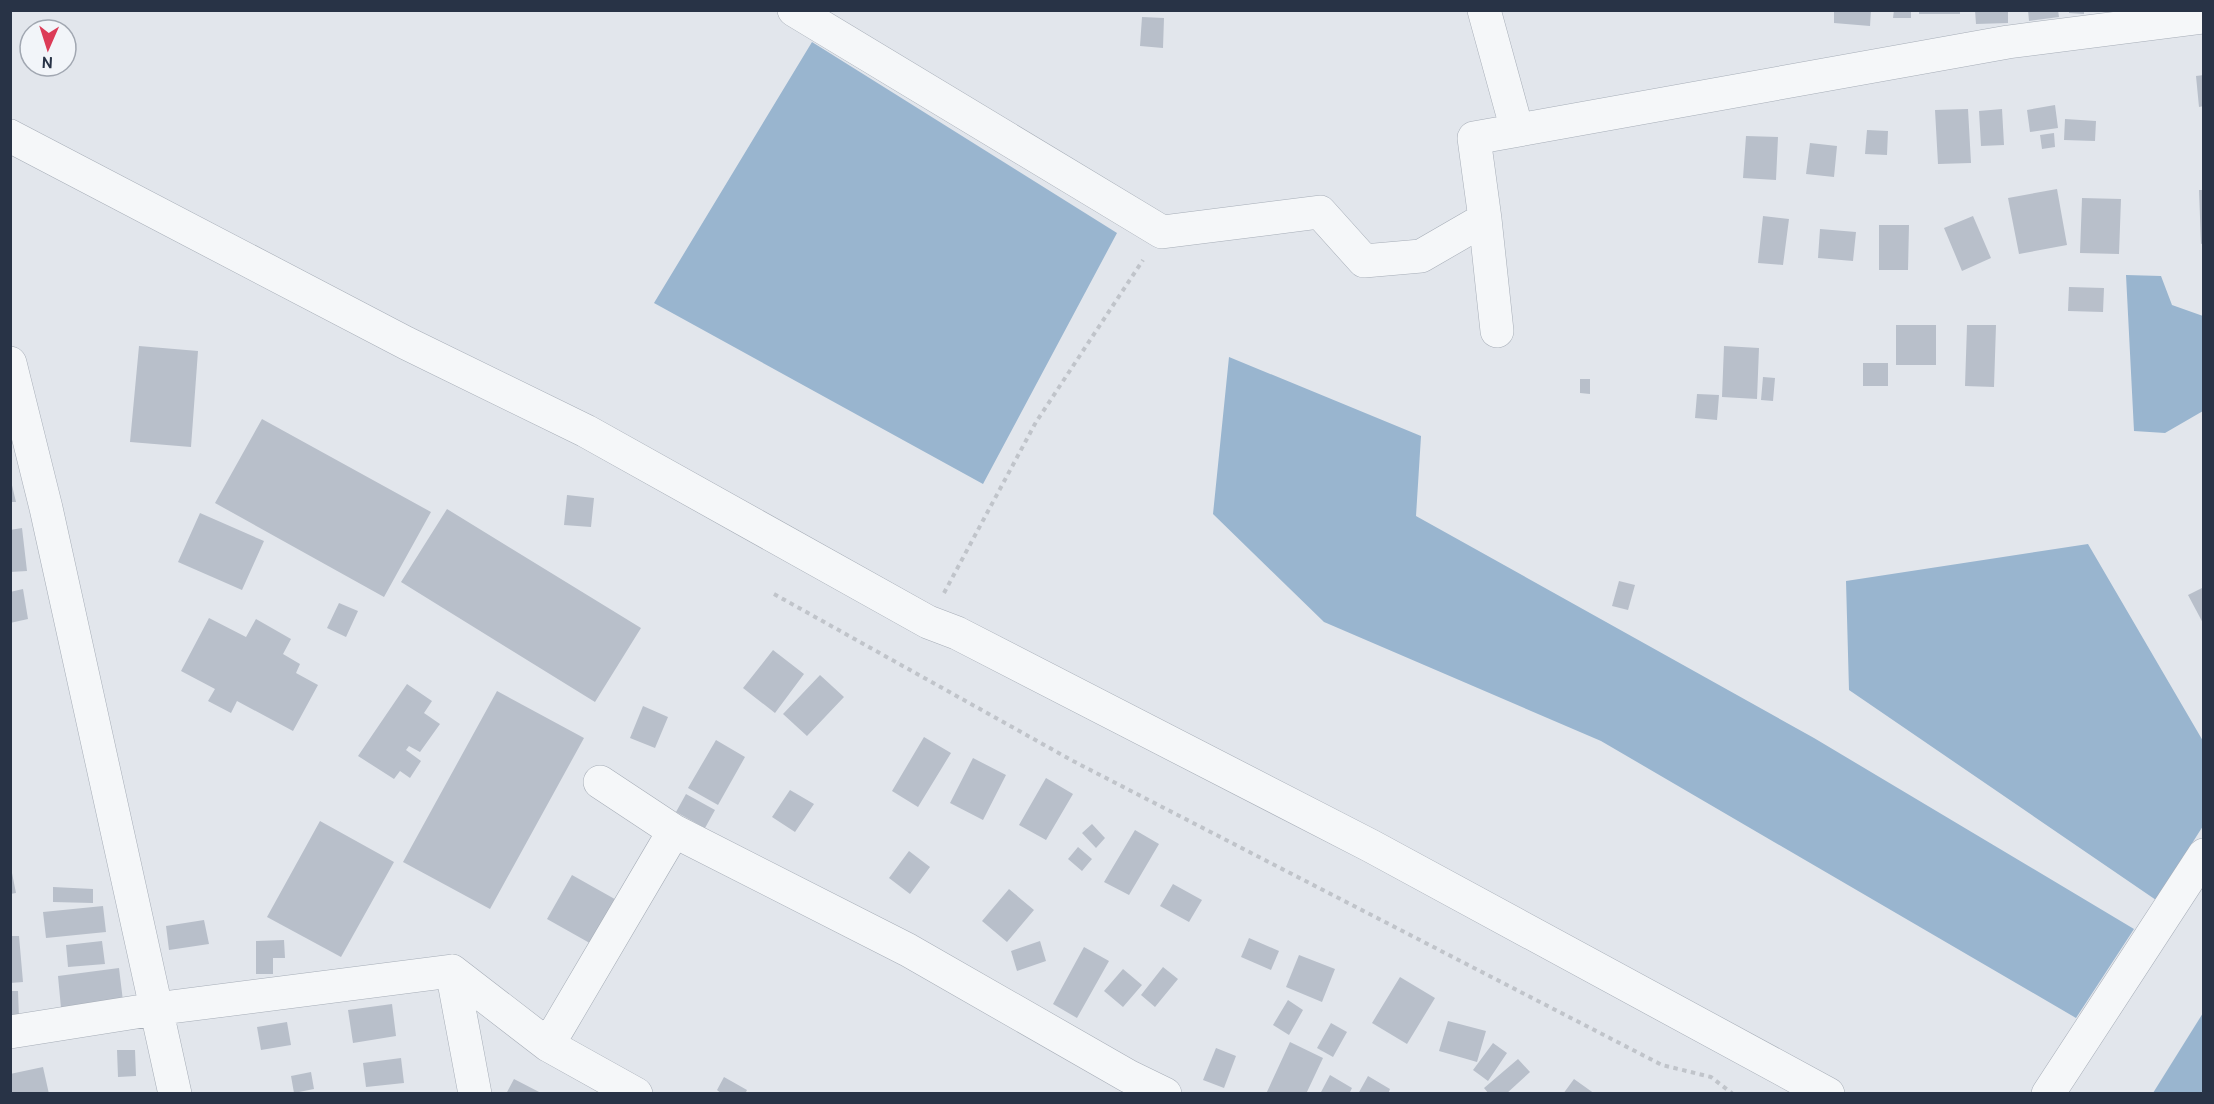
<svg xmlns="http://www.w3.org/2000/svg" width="2214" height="1104" font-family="Cabin,sans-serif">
<rect width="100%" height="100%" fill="#e2e6ec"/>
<path fill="#99b5cf" d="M812,42L1117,233L983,484L654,303Z
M2126,275L2161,276L2172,305L2203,316V411L2165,433L2134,431Z
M1229,357L1421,436L1416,516L1814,738L2134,929L2076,1018L1601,741L1324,622L1213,514Z
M2088,544L2203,741V826L2156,900L1849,690L1846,581Z
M2203,1013V1093H2153Z"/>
<path fill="#b8bfca" d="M1834,10H1871L1870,26L1834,23Z
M1894,10H1911V18H1893Z
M1919,10H1960V14H1919Z
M1975,10H2008V23L1976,24Z
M2028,10H2058L2059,17L2029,21Z
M2069,10H2084V14L2069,13Z
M1142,17L1164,18L1163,48L1140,46Z
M2204,75V106L2199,107L2196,76Z
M2055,105L2058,128L2030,132L2027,110Z
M1968,109L1971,163L1938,164L1935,110Z
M2002,109L2004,145L1981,146L1979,111Z
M2065,119L2096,121L2095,141L2064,140Z
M1867,130L1888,131L1887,155L1865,154Z
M2054,133L2055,147L2042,149L2040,135Z
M1746,136L1778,137L1776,180L1743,178Z
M1810,143L1837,146L1834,177L1806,174Z
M2057,189L2067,245L2019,254L2008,198Z
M2199,190H2204V243L2201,244Z
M2082,198L2121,199L2119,254L2080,253Z
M1763,216L1789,219L1783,265L1758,263Z
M1973,216L1991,258L1962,271L1944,228Z
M1879,225H1909L1908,270H1879Z
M1820,229L1856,232L1853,261L1818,258Z
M2069,287L2104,288L2103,312L2068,311Z
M1896,325H1936V365H1896Z
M1967,325H1996L1994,387L1965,386Z
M139,346L198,351L191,447L130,442Z
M1724,346L1759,348L1757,399L1722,397Z
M1863,363H1888V386H1863Z
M1763,377L1775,378L1773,401L1761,400Z
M1580,379H1590V394L1580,393Z
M1697,394L1719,395L1717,420L1695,418Z
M262,419L431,512L384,597L215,503Z
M10,477L16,502H10Z
M567,495L594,498L591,527L564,525Z
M447,509L641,628L595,702L401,582Z
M200,513L264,541L242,590L178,562Z
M22,528L27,571L10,572V530Z
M1619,581L1635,585L1628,610L1612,606Z
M2204,587V625L2188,595Z
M23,589L28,619L10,623V592Z
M339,603L358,611L346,637L327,628Z
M209,618L246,637L256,619L291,639L283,654L300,664L296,673L318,685L293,731L237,701L231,713L208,701L215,689L181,671Z
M773,650L804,674L775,713L743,688Z
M820,675L844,697L807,736L783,714Z
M407,684L432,701L424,713L440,724L420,752L409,746L406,750L421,761L410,778L400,771L394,779L358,756Z
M497,691L584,738L490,909L403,862Z
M643,706L668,717L655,748L630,738Z
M924,737L951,753L918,807L892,791Z
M716,740L745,757L718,805L688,788Z
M973,758L1006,775L983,820L950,803Z
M1046,778L1073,794L1046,840L1019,825Z
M790,790L814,804L795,832L772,817Z
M686,794L715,810L705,828L676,812Z
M320,821L394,862L341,957L267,917Z
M1092,824L1105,838L1096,848L1082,833Z
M1135,830L1159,844L1129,895L1104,882Z
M1078,847L1092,859L1082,871L1068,859Z
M909,851L930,867L910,894L889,878Z
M10,863L16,893L10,894Z
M572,875L620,902L595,946L547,919Z
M1173,884L1202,900L1189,922L1160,906Z
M53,887L93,889V903L53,902Z
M1009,889L1034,910L1007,942L982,921Z
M103,906L106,932L46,938L43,912Z
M204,920L209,944L169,950L166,926Z
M10,936H19L23,982L10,983Z
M1249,938L1279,951L1271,970L1241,957Z
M284,940L285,958H273V974H256V941Z
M102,941L105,964L68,967L66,945Z
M1040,941L1046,961L1017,971L1011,951Z
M1084,947L1109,961L1077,1018L1053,1004Z
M1299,955L1335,969L1322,1002L1286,987Z
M1163,967L1178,979L1155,1007L1141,995Z
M119,968L123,1001L61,1008L58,976Z
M1123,969L1142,985L1123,1007L1104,991Z
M1400,977L1435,998L1407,1044L1372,1023Z
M10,991H18L19,1018L10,1019Z
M1288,1000L1303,1010L1289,1035L1273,1025Z
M392,1004L396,1036L353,1043L348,1010Z
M1448,1021L1486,1031L1477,1062L1439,1051Z
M287,1022L291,1045L261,1050L257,1027Z
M1331,1023L1347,1032L1333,1057L1317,1048Z
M1290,1042L1323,1058L1306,1094H1266Z
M1493,1043L1507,1053L1488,1081L1473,1070Z
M1216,1048L1236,1056L1224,1088L1203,1080Z
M117,1050H135L136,1076L118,1077Z
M401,1058L404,1083L366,1087L363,1063Z
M1518,1059L1530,1072L1506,1094H1489L1484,1088Z
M43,1067L49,1094H10V1074Z
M311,1072L314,1089L294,1093L291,1076Z
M1330,1075L1352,1088L1349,1094H1320Z
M1368,1076L1390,1089L1388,1094H1358Z
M724,1077L747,1090L745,1094H722L717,1090Z
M514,1079L543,1094H506Z
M1574,1079L1595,1094H1563Z"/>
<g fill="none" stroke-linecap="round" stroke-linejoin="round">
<g stroke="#a6adb7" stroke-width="34">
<path id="minor" d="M794,10L1162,232L1320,212L1364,261L1421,256L1485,219
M1484,10L1517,130
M10,136L406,343L586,431L928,622L957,633L1371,846L1828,1094
M1497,331L1485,219L1474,138L2008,42L2204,17
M10,363L46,508L175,1094
M600,782L674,831
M452,971L475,1094
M10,1032L155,1009L452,971L548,1045L636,1094
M548,1045L674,831L908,950L1128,1076L1165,1094
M2048,1094L2204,855"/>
</g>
<path stroke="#c0c4ca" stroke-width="4" stroke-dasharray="4.5 4.5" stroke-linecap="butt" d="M944,593L1036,422L1143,260
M774,594L1073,761L1662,1065L1711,1077L1733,1094"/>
<use href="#minor" stroke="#f5f7f9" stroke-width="33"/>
</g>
<rect width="2214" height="1104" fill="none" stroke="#283346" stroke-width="24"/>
<g transform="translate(48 48) rotate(183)"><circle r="28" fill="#f2f5f9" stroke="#a1a7b1" stroke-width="1.5"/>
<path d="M0-4.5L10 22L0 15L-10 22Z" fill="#dc3b57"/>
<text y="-9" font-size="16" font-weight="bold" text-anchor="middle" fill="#283346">N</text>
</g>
</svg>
